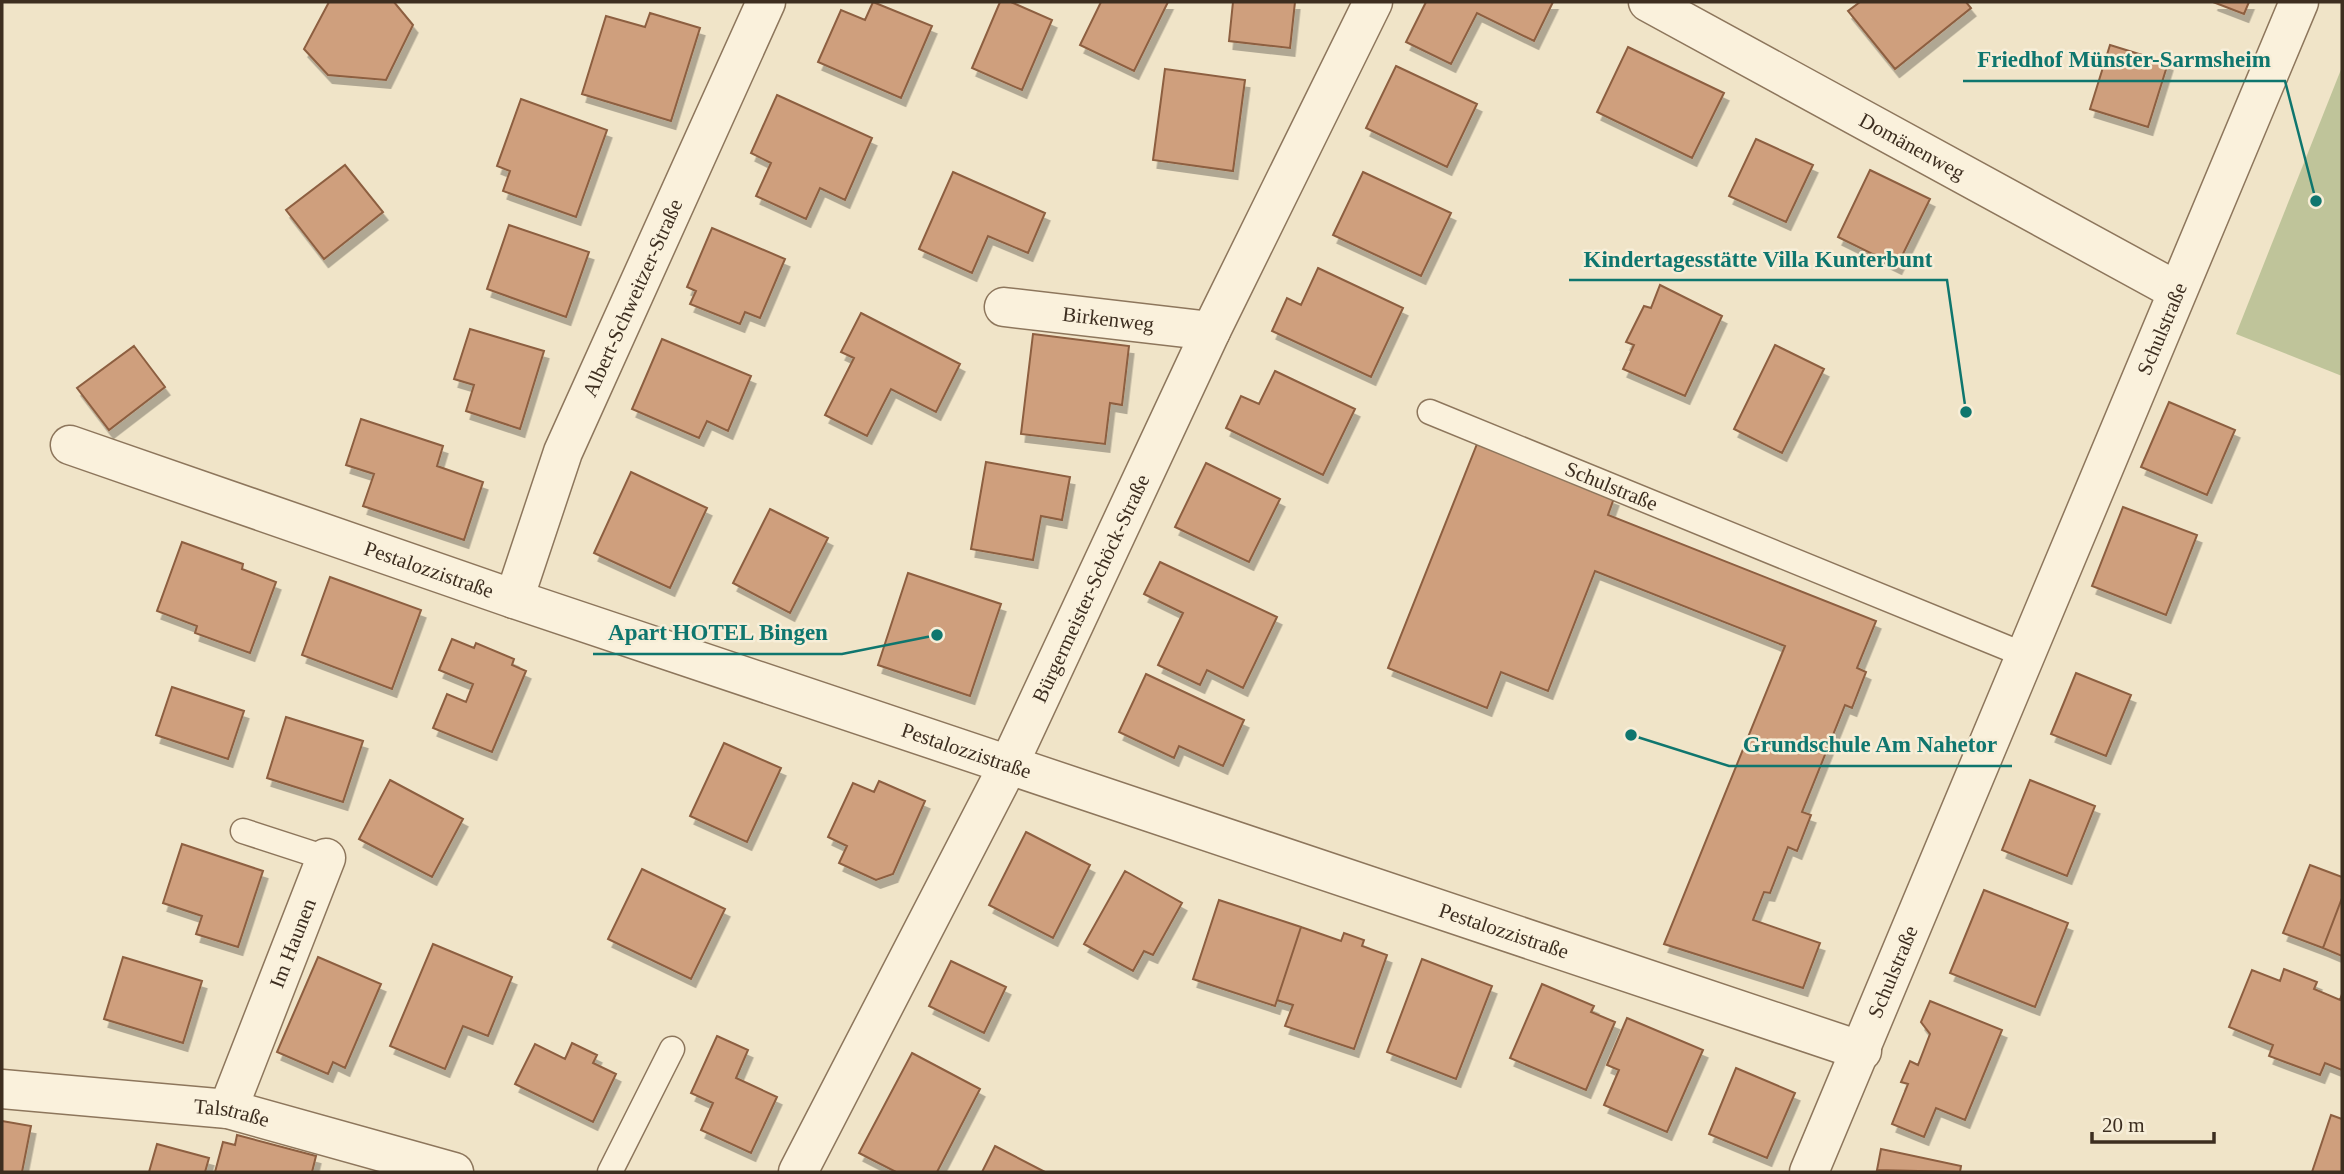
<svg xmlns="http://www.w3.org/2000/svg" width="2344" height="1174" font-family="Georgia,serif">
<defs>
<filter id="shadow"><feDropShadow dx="4.5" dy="8" stdDeviation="0" flood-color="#0004"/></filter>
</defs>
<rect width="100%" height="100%" fill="#f0e4c8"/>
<path fill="#bfc49a" d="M2342,67V376L2236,334Z"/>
<path fill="#cf9f7d" stroke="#8d5f41" stroke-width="2" filter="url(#shadow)" d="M329,2H394L413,25L386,80L328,75L304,49Z
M873,2L932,26L901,98L818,62L841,10L865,20Z
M1000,2H1011L1052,20L1022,90L972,68Z
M1101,2H1168L1134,71L1080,45Z
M1233,2H1295L1290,48L1229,41Z
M1426,2H1553L1534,41L1477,13L1451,64L1406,42Z
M1860,2H1966L1971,8L1895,69L1848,11Z
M2213,2H2249L2244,14Z
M650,13L700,28L671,121L582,94L606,16L645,27Z
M2110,45L2168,63L2148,127L2090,109Z
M1628,47L1724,93L1692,158L1597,112Z
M1396,66L1477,104L1447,167L1366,128Z
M1165,69L1245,80L1233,171L1153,160Z
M777,95L872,138L845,200L820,188L806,219L756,196L771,163L751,153Z
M521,99L607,130L576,217L503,191L510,171L497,166Z
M1756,139L1813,165L1786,222L1729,196Z
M345,165L383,212L324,259L286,210Z
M1870,170L1930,199L1897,266L1838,237Z
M953,172L1045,213L1028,253L988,236L972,273L919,249Z
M1363,172L1451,213L1421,276L1333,235Z
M509,225L589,252L566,317L487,289Z
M712,228L785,259L760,318L745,312L740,324L690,304L696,291L687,287Z
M1318,268L1403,308L1371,377L1272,331L1287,298L1301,305Z
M1660,285L1722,316L1685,396L1623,369L1634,345L1626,342L1644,306L1651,308Z
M861,313L960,364L936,412L891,389L867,436L825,415L854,358L841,352Z
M470,329L544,351L520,429L466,411L474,385L454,379Z
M1033,334L1129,346L1122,405L1110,403L1105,444L1021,434Z
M662,339L751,376L728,431L707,421L699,438L632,409Z
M1775,345L1824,369L1782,453L1734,429Z
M134,346L165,387L109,430L77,388Z
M1275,371L1355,409L1323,475L1226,428L1241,396L1259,404Z
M2169,402L2235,430L2207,495L2141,467Z
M361,419L443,446L437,466L483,482L464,540L363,506L374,474L346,465Z
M1477,444L1614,498L1608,515L1876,621L1857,668L1866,672L1852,708L1845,705L1802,812L1811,815L1797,851L1788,847L1770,893L1764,892L1753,920L1820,943L1803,988L1664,944L1785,646L1595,571L1548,691L1501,672L1487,708L1388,668Z
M986,462L1070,477L1062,520L1041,516L1033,560L971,549Z
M1206,463L1280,499L1249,562L1175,527Z
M631,472L707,508L670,588L594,553Z
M2123,507L2197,535L2166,615L2092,586Z
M770,509L828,538L790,613L733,583Z
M182,542L243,564L242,569L276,582L250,653L195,633L197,626L157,611Z
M1160,562L1277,617L1243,688L1207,670L1200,685L1158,665L1183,613L1144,594Z
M908,573L1001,604L970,696L878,665Z
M330,577L421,610L392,689L302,655Z
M452,639L474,648L476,643L514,659L512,665L526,671L492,752L433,728L447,694L466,702L473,684L439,670Z
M2076,673L2131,695L2106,756L2051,734Z
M1146,674L1244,720L1223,766L1179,746L1174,758L1119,732Z
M172,687L244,711L228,759L156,735Z
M286,717L363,741L343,802L267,778Z
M724,743L781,768L747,842L690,816Z
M390,780L463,819L432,877L359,839Z
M2030,780L2095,806L2067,876L2002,850Z
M879,781L925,801L893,874L876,880L839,863L847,846L828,837L853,783L874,792Z
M1026,832L1090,865L1053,938L989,905Z
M182,844L263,871L238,947L196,934L202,916L163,903Z
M2310,865L2342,877V898L2323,948L2283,933Z
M642,869L725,909L691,979L608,939Z
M1125,871L1182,903L1153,955L1144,951L1133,971L1084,944Z
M1984,890L2068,923L2035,1007L1950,973Z
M2342,898V956L2323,948Z
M1219,900L1301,927L1275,1006L1193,979Z
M1301,927L1341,941L1344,933L1364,940L1362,946L1387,955L1354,1049L1285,1026L1293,1005L1277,1000Z
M433,944L512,977L488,1036L463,1026L445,1069L390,1046Z
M123,957L202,981L183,1043L104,1019Z
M318,957L381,984L345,1068L333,1062L328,1074L277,1052Z
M1422,959L1492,986L1456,1079L1387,1052Z
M951,961L1006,987L984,1033L929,1006Z
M2284,969L2317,982L2314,989L2340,1000L2342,994V1070L2325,1063L2320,1075L2269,1056L2273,1045L2229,1027L2252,970L2280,981Z
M1542,984L1594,1006L1591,1012L1615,1022L1586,1090L1510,1058Z
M1930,1001L2002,1030L1965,1120L1936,1108L1924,1137L1892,1124L1908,1084L1901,1082L1910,1061L1918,1065L1930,1034L1921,1022Z
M1627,1018L1703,1050L1667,1132L1604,1105L1619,1070L1607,1065Z
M717,1036L748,1050L736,1078L777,1097L751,1153L701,1130L713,1103L691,1093Z
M572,1043L597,1055L593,1063L616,1074L593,1122L515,1084L535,1044L565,1059Z
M912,1053L980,1089L937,1172H896L859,1153Z
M1736,1068L1795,1093L1767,1158L1709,1134Z
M2331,1115L2342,1119V1172H2312Z
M2,1121L31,1126L22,1172H2Z
M237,1135L316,1156L312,1172H215L223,1142L235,1145Z
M157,1144L209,1158L205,1172H149Z
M995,1146L1045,1172H982Z
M1881,1149L1961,1166L1960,1172L1877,1170Z"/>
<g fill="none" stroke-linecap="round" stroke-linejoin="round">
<g stroke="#8d765c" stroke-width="27">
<g id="lane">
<path id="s1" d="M1430,412L2027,656"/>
<path d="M243,831L326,858"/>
<path d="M610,1172L672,1049"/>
</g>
</g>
<g stroke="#8d765c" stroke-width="41">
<g id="street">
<path id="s2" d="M1648,2L2177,291"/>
<path id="s3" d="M1004,307L1211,331"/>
<path id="s4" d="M70,445L514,599L1862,1051"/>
<path id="s5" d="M514,599L563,452L766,2"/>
<path id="s6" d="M2,1089L228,1109L454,1172"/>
<path id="s7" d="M228,1109L326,858"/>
<path id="s8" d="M798,1172L1009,764L1211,331L1373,2"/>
<path id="s9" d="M1809,1172L2299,2"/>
</g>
</g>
<use href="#lane" stroke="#faf1dc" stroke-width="24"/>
<use href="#street" stroke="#faf1dc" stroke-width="38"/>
</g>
<g text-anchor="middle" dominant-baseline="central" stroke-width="5" stroke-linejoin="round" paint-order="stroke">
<g font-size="21" fill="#3d2e20" stroke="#f7eed8">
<text stroke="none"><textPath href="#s2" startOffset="301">Domänenweg</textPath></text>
<text stroke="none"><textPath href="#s5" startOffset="324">Albert-Schweitzer-Straße</textPath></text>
<text stroke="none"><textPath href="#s3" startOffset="105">Birkenweg</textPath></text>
<text stroke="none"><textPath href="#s9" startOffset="914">Schulstraße</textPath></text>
<text stroke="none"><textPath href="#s1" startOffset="196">Schulstraße</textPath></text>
<text stroke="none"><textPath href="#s4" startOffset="380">Pestalozzistraße</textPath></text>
<text stroke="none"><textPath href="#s8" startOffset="653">Bürgermeister-Schöck-Straße</textPath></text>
<text stroke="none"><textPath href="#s4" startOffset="947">Pestalozzistraße</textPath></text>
<text stroke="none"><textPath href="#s4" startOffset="1514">Pestalozzistraße</textPath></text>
<text stroke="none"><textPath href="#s7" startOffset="178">Im Haunen</textPath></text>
<text stroke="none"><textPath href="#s9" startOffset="217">Schulstraße</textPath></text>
<text stroke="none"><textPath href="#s6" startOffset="231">Talstraße</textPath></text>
</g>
</g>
<path fill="none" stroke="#0f766e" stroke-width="2.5" d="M2316 201L2285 81H1963M1966 412L1947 280H1569M937 635L842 654H593M1631 735L1729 766H2012"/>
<g fill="#0f766e" stroke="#f7eed8" stroke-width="2.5">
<circle cx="2316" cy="201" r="7"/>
<circle cx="1966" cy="412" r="7"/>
<circle cx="937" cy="635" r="7"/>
<circle cx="1631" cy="735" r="7"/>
</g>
<g font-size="23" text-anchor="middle" font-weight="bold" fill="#0f766e" stroke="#f7eed8" stroke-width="5" stroke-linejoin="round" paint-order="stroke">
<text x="2124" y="67">Friedhof Münster-Sarmsheim</text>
<text x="1758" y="267">Kindertagesstätte Villa Kunterbunt</text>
<text x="718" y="640">Apart HOTEL Bingen</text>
<text x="1870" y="752">Grundschule Am Nahetor</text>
</g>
<rect width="2344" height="1174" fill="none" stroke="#3d2e20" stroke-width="7"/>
<path d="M2092 1132v10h122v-10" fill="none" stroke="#3d2e20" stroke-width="3.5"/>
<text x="2102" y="1132" font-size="21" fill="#3d2e20" stroke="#f7eed8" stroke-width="5" paint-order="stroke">20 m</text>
</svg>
